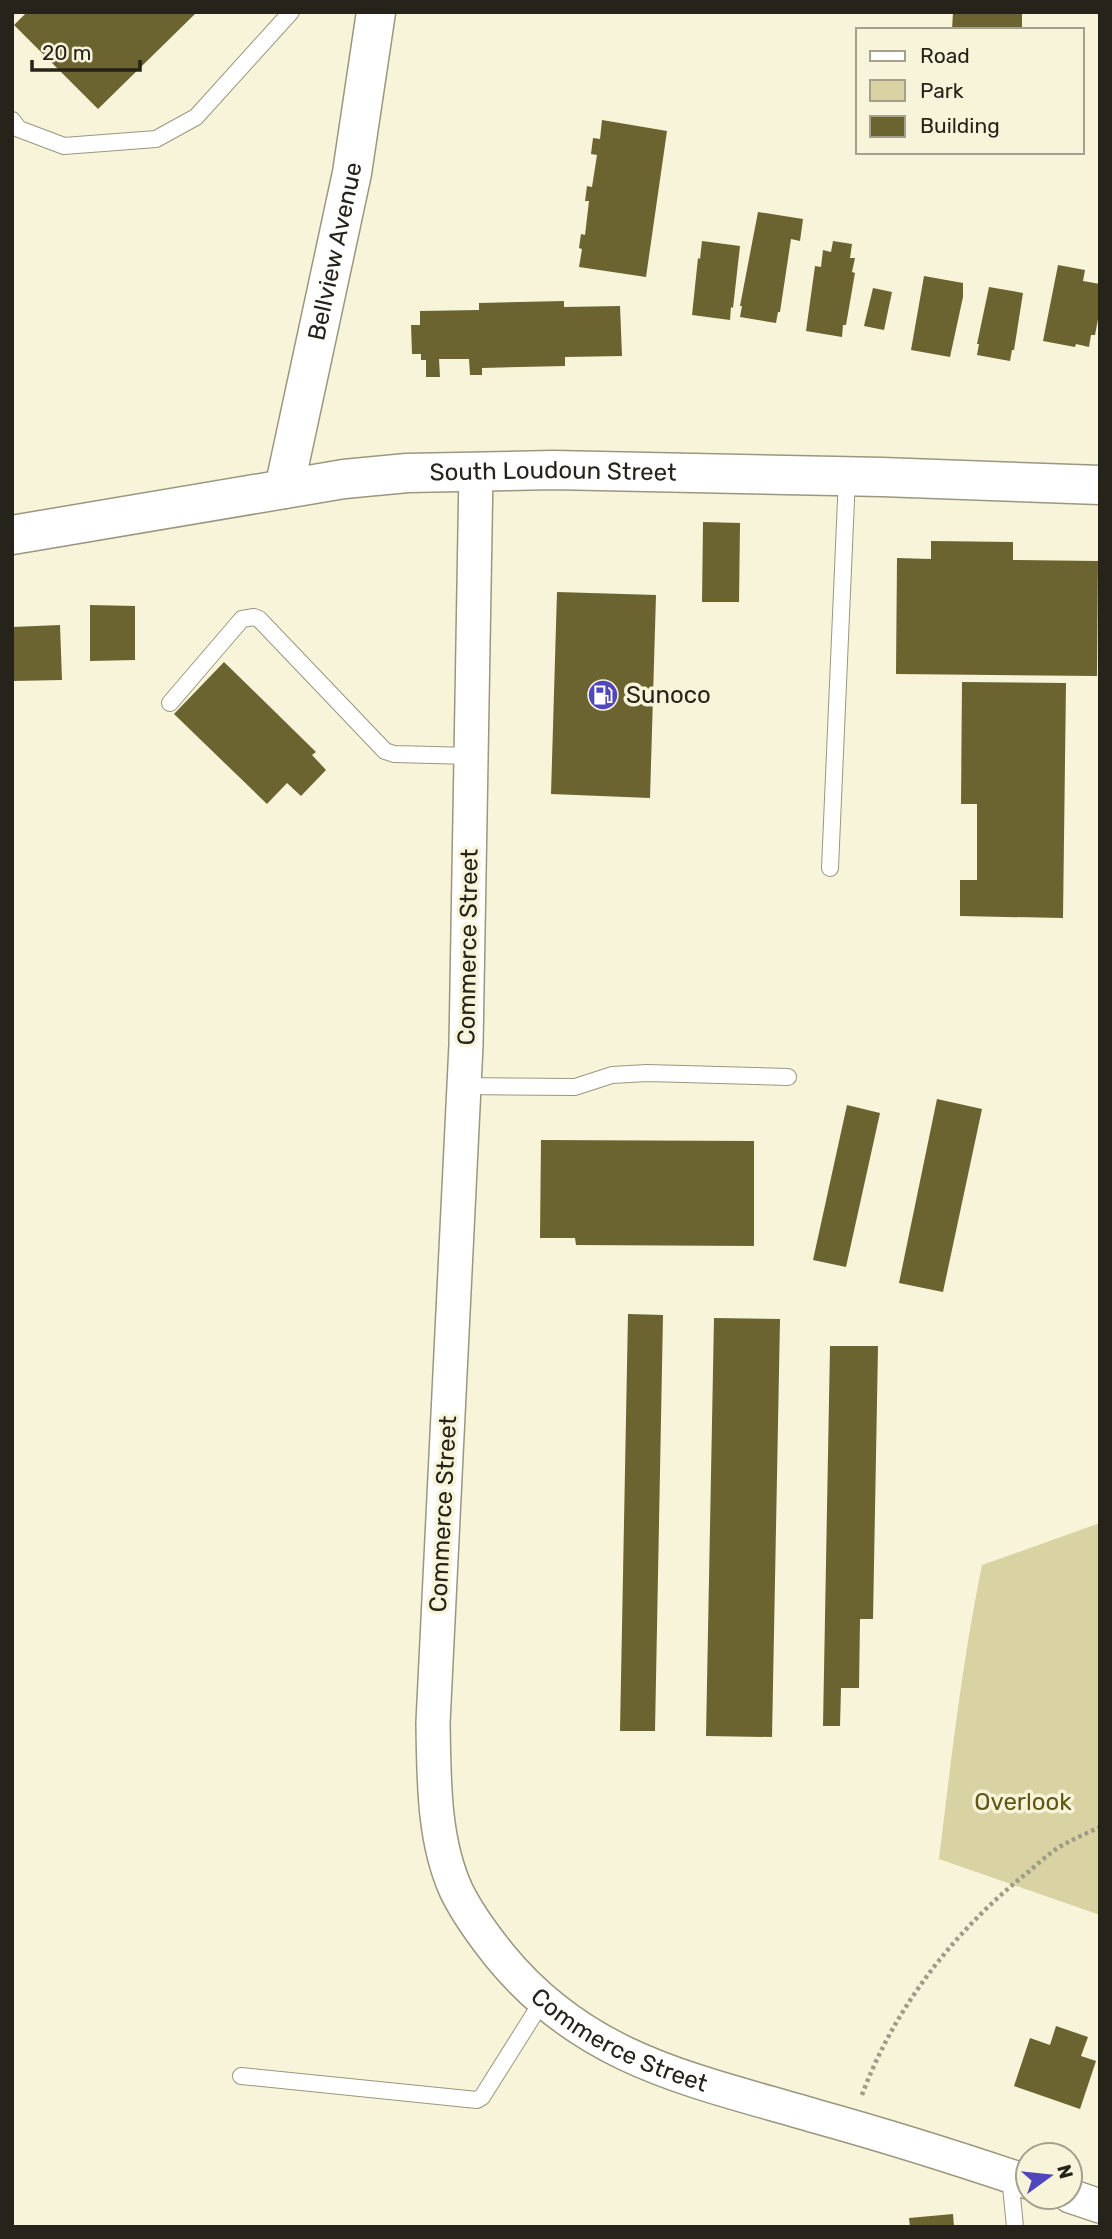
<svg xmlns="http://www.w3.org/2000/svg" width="1112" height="2239" font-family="Rubik,sans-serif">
<rect width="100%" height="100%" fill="#f8f4da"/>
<path fill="#d9d2a3" d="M1100,1523V1915L939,1859C951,1761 962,1663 982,1565Z"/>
<path fill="#6b6330" d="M27,12H197L98,109L14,25Z
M953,12H1022V30H952Z
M602,120L667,131L646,277L579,267L582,249L579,248L581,234L585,235L589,201H585L587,186L592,187L597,155L591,154L593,138L600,139Z
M758,212L803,219L800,241L791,239L780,312H778L776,323L740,317L742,306H740Z
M702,241L740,246L733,308L731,307L730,320L692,315L698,258L700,259Z
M833,241L852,244L850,258H855L852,272L855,273L846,325H843L842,337L806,331L815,266L821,267L823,250L831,252Z
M1058,265L1085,270L1083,281L1100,284V309L1095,335H1091L1089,347L1076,344L1075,347L1043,341Z
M924,276L963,283V297L950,357L911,350Z
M989,287L1023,293L1014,350H1012L1010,361L977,355L979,344H977Z
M873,288L892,292L884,330L864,326Z
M564,301V307L620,306L622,356L565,357V366L482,368V375H470L469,359H439L440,377H426V360H421V354H412L411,325H420V311L479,310V303Z
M703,522L740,523L739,602H702Z
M931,541L1013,542V560L1098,561L1097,676L896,674L897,558L931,559Z
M557,592L656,595L650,798L551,794Z
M90,605L135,606V660L90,661Z
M60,625L62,680L12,681V627Z
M224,662L316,752L312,755L326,770L301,796L287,783L267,804L174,714Z
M962,682L1066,683L1063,918L960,916V880H977V804H961Z
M937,1099L982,1109L943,1292L899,1283Z
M847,1105L880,1113L846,1267L813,1260Z
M541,1140L754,1141V1246L576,1245L575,1238H540Z
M628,1314L663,1315L655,1731H620Z
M714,1318L780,1319L772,1737L706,1736Z
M830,1346H878L873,1619H860L859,1688H841L840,1726H823Z
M1056,2026L1088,2037L1081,2056L1096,2061L1080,2109L1014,2086L1030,2038L1050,2045Z
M953,2214L954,2227H910L909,2218Z"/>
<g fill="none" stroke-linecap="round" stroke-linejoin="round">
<g stroke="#9a977f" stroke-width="18">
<path id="lane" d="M12,120L19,129L64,146L156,139L196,117L291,12
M170,703L242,619L254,617L259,619L385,751L394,754L471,756
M830,868L847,477
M464,1086L575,1087L612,1075L647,1073L788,1077
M241,2076L477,2100L482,2097L543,2000
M1010,2176L1015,2227"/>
</g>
<g stroke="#9a977f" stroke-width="36">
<g id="street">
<path id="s1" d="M476,472L466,1045L433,1723C434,1778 433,1839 456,1890C467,1913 484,1936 500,1956C586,2061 693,2080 815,2116C887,2136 957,2158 1028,2182"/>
<path d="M1070,2196L1100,2206"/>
</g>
</g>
<g stroke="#9a977f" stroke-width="41">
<g id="secondary">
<path id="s2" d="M284,489L352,173L376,12"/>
<path id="s3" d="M12,535L344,479L407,473L553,470L882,477L1100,485"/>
</g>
</g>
<path stroke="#9e9b88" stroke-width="4.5" stroke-dasharray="3.5 3.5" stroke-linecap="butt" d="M862,2095C894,2008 955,1930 1027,1873C1038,1864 1049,1853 1061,1846C1073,1839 1087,1833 1100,1827"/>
<use href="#lane" stroke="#fff" stroke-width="16"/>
<use href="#street" stroke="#fff" stroke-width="33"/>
<use href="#secondary" stroke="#fff" stroke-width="38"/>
</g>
<defs>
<g id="fuel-disc" transform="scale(1.575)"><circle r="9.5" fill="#5046bd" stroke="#f8f4da"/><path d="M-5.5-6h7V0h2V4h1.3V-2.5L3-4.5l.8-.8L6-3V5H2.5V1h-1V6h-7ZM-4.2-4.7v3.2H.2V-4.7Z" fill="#fff"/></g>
</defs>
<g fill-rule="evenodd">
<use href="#fuel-disc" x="603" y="695"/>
</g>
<g text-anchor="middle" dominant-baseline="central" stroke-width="7" stroke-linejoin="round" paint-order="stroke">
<g font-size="24" fill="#25231a" stroke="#f8f4da">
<text stroke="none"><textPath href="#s2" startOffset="243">Bellview Avenue</textPath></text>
<text stroke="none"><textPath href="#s3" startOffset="546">South Loudoun Street</textPath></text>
<text transform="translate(468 947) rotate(-89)">Commerce Street</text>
<text transform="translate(443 1514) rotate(-87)">Commerce Street</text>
<text stroke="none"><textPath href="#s1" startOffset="1650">Commerce Street</textPath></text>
</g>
<g font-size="24" fill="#25231a" stroke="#f8f4da" text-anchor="start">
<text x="626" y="695">Sunoco</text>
</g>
<g font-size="24" fill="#5f5617" stroke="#f8f4da">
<text x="1023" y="1802">Overlook</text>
</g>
</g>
<rect width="1112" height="2239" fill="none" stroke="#25231a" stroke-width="28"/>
<rect x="856" y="28" width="228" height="126" fill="#f8f4da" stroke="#a4a08d" stroke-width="2"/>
<rect x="870" y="51" width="35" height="10" fill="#ffffff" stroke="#a4a08d" stroke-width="2"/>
<text x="920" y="63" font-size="21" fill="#25231a">Road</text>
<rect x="870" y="80" width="35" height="21" fill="#d9d2a3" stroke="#a4a08d" stroke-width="2"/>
<text x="920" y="98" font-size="21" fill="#25231a">Park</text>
<rect x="870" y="116" width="35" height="21" fill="#6b6330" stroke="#a4a08d" stroke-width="2"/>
<text x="920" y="133" font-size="21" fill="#25231a">Building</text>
<g transform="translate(1049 2176) rotate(75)"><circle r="33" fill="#f8f4da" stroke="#a4a08d" stroke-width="2"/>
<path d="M0-5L12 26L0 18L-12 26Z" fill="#5046bd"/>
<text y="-10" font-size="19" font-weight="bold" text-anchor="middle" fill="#25231a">N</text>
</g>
<path d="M32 60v10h108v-10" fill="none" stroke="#25231a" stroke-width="3.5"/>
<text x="42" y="60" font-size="21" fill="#25231a" stroke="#f8f4da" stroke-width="5" paint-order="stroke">20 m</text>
</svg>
